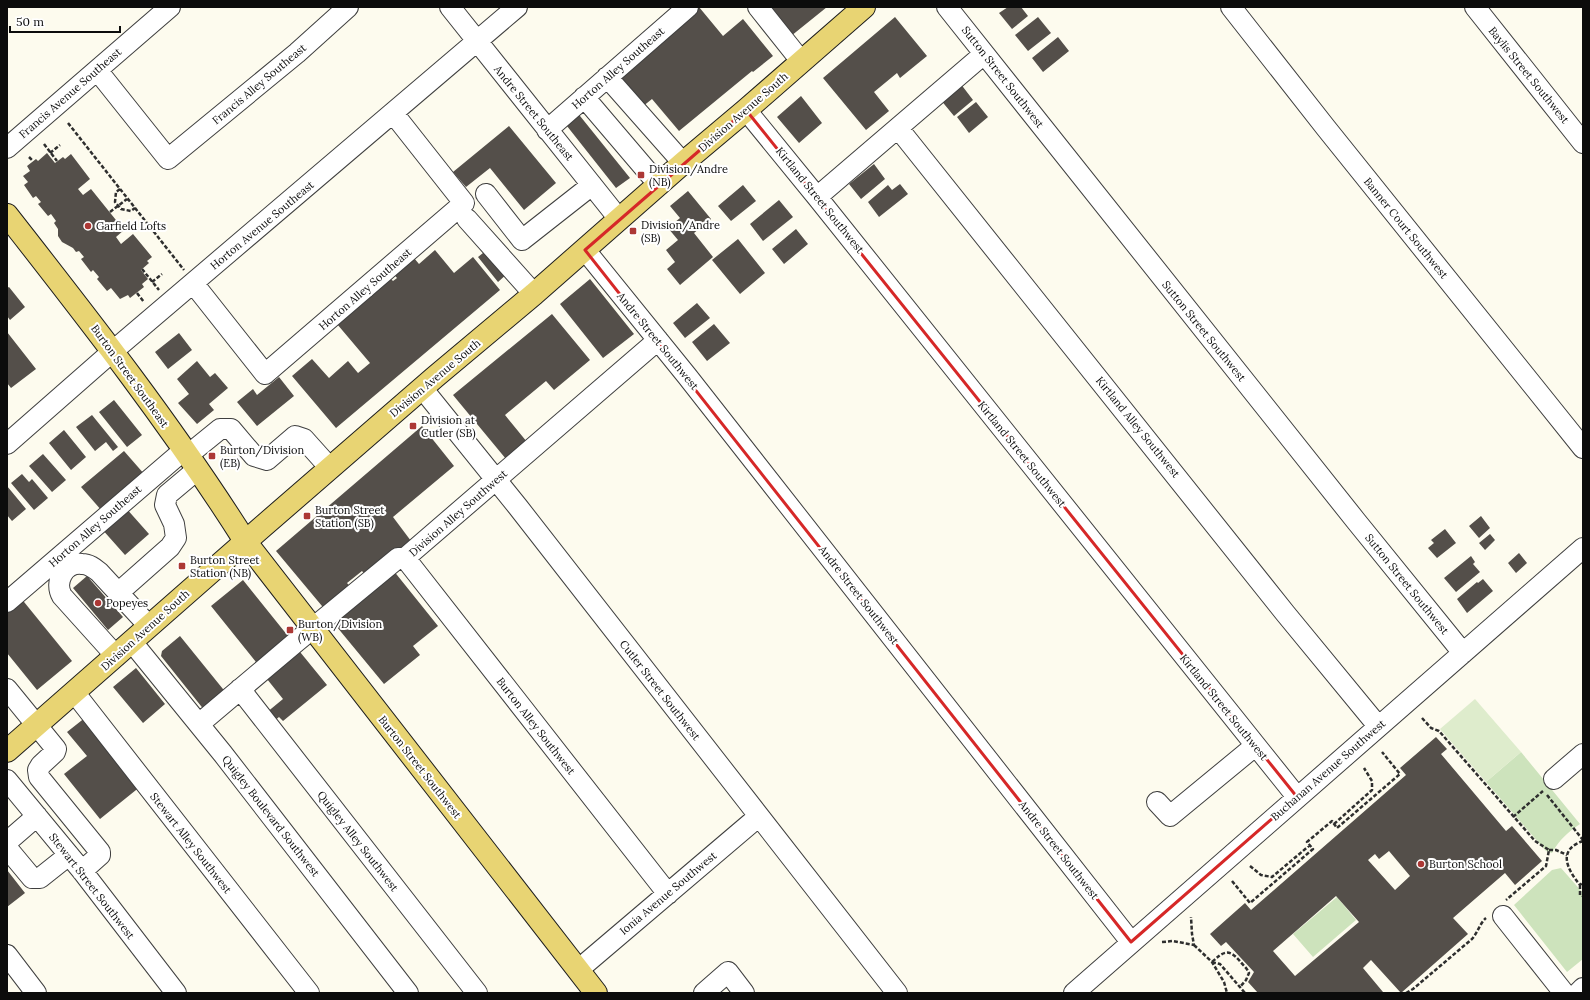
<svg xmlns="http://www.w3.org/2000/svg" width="1590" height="1000" font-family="Lora,serif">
<rect width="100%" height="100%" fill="#fdfbee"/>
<path fill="#cde3bc" d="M1521,752L1580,824C1567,833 1560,839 1552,853L1546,851L1486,782Z
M1561,868L1583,893V959L1567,972L1514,905L1552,870Z
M1337,897L1356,920L1313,957L1293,934Z"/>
<path fill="#deeccc" d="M1475,699L1521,752L1486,782L1440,729Z"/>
<path fill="#544f4a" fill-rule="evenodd" d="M695,7H699L723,36L743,19L773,56L753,72L752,71L679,131L652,99L642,107L616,75Z
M767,7H827L791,36Z
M1008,7H1021L1028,16L1012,29L999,13Z
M895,17L927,56L900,78L897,73L874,92L889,111L866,130L823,78Z
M1038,17L1051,33L1028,51L1015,35Z
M1058,37L1069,51L1043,72L1032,58Z
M960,83L973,100L954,116L940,99Z
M801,96L822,123L799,143L777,117Z
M976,102L988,117L969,133L957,117Z
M576,111L630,178L616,188L563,121Z
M509,126L556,183L524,210L490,168L466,187L453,172Z
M47,153L55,163L63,157L65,159L71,154L90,179L78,189L83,195L91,189L124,230L116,237L121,244L133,234L152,257L147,261L149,263L141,270L148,279L142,284L144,287L130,298L128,295L120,299L111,288L107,291L97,279L99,277L93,270L91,272L81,259L84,257L79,251L76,252L73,248L62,242L58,236V229L54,223L56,221L51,214L48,216L38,204L41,202L36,196L33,198L24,185L28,182L23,176L30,171L27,166L36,159L38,161Z
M874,164L885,179L861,199L849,184Z
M900,184L908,194L879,217L868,202L888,185L892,190Z
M743,185L756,201L731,221L718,206Z
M688,191L711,219L694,233L713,257L680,285L667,269L675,262L666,250L678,240L668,228L680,218L670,206Z
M779,200L793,217L763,241L750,224Z
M796,229L808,244L784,264L772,249Z
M738,239L765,273L740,294L712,260Z
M488,249L508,273L498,282L478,257Z
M435,250L454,273L473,257L500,290L336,428L292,376L312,359L329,378L348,361L358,373L370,363L337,324L390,278L393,281L397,278L389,269L409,252L419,264Z
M590,279L634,334L603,358L560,304Z
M9,287L25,307L10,320L7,316V288Z
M697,303L710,318L685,338L673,323Z
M552,314L590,360L554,390L546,381L505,415L527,442L506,459L453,395Z
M714,324L730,343L707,361L692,342Z
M7,332L36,369L11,388L7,383Z
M179,333L192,350L168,369L155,352Z
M197,361L210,377L215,373L228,388L209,404L214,410L197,424L178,403L189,394L177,379Z
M279,377L294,396L257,426L237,402L253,389L257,395Z
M114,400L142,435L127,447L99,412Z
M92,415L118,447L113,451L106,442L95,451L76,427Z
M422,426L454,466L393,517L411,541L367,577L362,571L347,583L353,590L327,612L276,551Z
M64,430L86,457L71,470L49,443Z
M124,451L145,475L102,511L81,487Z
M43,454L66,480L52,492L29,466Z
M22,474L29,482L32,479L48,498L34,510L11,483Z
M7,486L26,509L12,521L7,515Z
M125,507L149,534L125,555L101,528Z
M1481,516L1490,528L1479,538L1469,526Z
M1445,529L1456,543L1437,558L1428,548L1434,543L1431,540Z
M1490,534L1495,540L1485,550L1479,543Z
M1519,553L1527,563L1516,573L1508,563Z
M1471,556L1475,562L1473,564L1480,572L1456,592L1444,578Z
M393,570L438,626L413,646L420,655L384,684L332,621Z
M87,576L123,617L108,630L73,588Z
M1483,579L1493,591L1467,613L1457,599L1477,582L1478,583Z
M243,580L292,641L260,667L211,606Z
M20,597L72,661L37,690L7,653V607Z
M180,636L227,694L205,711L161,656L162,651Z
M296,647L327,685L283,721L279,717L273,722L266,713L283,699L263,674Z
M136,668L165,704L143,723L113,687Z
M86,717L141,786L100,819L64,774L87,756L67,732Z
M1436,737L1447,749L1441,754L1506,831L1512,826L1542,861L1515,885L1505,873L1453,918L1468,934L1401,993L1371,960L1363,968L1383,992L1381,993H1258L1248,982L1254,972L1226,942L1221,946L1210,934L1245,903L1251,910L1406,775L1400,768ZM1389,851L1410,876L1395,890L1368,860L1375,854L1379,859ZM1336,896L1359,922L1295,976L1273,951Z
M7,870L25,893L7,907Z"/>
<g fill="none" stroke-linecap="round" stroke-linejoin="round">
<g stroke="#3f3f3f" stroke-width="22">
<path id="minor" d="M450,7L619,219
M758,7L801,61
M947,7L1356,521L1463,653
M1231,7L1326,128L1583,448
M1475,7L1583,143
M97,70L168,159L297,53L348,7
M607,77L683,163
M584,97L659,185
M746,110L817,197L1297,797
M898,128L1285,613L1378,726
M547,130L688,7
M7,148L170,7
M486,194L522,240L592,185
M817,197L984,54
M467,219L534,294
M585,250L687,376L1131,942
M193,283L265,374L464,203L393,113
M422,388L518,507L897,993
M7,444L113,351L517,7
M188,455L220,429H231L254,456L267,460L295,436L304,439L330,468
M405,558L668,894
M118,593L170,547L176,538L174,524L165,505L167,495L198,469
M7,602L184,450
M132,642L223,754L408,993
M116,656L62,596C54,582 64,562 82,564C89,564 94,568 99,572L148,625
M7,689L56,749L55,752L41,765L38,770L39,777L100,852V855L82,871
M240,689L477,993
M74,692L309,993
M199,724L296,642L398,558H405L658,340
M1554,779L1583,754
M7,780L83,872L176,993
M1157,802L1170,816L1255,746
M7,842L37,816
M7,848L32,878H40L69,855
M1503,916L1564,993
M7,955L36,993
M578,970L758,817
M704,993L728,972L744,993
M1074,993L1583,548
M1578,993L1583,988"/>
</g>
<g stroke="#1d1d1d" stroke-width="24">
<path id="major" d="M7,215C90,321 173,427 245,541L596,993
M7,751L261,528L435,377L534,294L683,163L746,110L864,7"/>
</g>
<path stroke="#2e2e2e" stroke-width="2.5" stroke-dasharray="4 2" stroke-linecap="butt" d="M68,123L184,270
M44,144L57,161
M50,153L60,145
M29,157L33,161
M120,189L116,192L115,202L121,209L131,211L135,208
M110,212L127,199
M142,269L159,290
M152,282L162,274
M137,293L144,302
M1422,718L1431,728L1439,731L1535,841L1549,850L1546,866L1506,900
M1547,795L1583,840
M1513,817L1543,791
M1334,824L1372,790V781L1364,768
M1583,841C1557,850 1567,869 1580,885L1583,882
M1549,850H1556L1567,855
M1250,866L1261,875L1272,877L1310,845
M1232,881L1250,903L1313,849L1307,842L1332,821L1337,828L1400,774L1382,752
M1580,885V895L1583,896
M1162,942L1173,941L1194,945L1192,934L1191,917
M1194,945L1212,962L1224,982L1227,993
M1212,962C1223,952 1228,948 1239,960C1242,964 1247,968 1249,973L1246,980L1240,987
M1212,962L1220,964L1245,993
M1406,993L1413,989L1472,939C1478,932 1480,923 1486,918"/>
<use href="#minor" stroke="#fff" stroke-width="20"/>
<use href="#major" stroke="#e8d473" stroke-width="22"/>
</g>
<path fill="none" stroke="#d62828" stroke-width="3" stroke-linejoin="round" d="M746,110L1297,797L1131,942L585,250Z"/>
<g fill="#ac3835" stroke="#fff" stroke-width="1.5">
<rect x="637" y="171" width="8" height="8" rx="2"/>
<circle cx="88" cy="226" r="4"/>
<rect x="629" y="227" width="8" height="8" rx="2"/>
<rect x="409" y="422" width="8" height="8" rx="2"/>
<rect x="208" y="452" width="8" height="8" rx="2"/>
<rect x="303" y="512" width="8" height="8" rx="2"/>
<rect x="178" y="562" width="8" height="8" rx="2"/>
<circle cx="98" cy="603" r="4"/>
<rect x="286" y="626" width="8" height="8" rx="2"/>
<circle cx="1421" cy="864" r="4"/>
</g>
<g text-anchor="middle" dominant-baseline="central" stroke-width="4" stroke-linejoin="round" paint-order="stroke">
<g font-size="11" fill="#0c0c0c" stroke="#fff">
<text transform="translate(618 68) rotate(-41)">Horton Alley Southeast</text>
<text transform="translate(1529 75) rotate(51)">Baylis Street Southwest</text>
<text transform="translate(1003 77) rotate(52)">Sutton Street Southwest</text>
<text transform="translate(259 84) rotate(-40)">Francis Alley Southeast</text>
<text transform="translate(70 93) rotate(-41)">Francis Avenue Southeast</text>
<text transform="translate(743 112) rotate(-41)">Division Avenue South</text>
<text transform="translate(534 113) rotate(51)">Andre Street Southeast</text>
<text transform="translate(820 200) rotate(51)">Kirtland Street Southwest</text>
<text transform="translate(262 225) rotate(-40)">Horton Avenue Southeast</text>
<text transform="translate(1406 228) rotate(51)">Banner Court Southwest</text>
<text transform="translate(365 289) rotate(-41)">Horton Alley Southeast</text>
<text transform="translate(1204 331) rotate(51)">Sutton Street Southwest</text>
<text transform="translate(658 341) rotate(51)">Andre Street Southwest</text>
<text transform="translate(130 376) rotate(54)">Burton Street Southeast</text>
<text transform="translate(435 378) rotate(-40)">Division Avenue South</text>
<text transform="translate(1138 427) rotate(51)">Kirtland Alley Southwest</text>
<text transform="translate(1022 454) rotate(51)">Kirtland Street Southwest</text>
<text transform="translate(458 513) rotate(-41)">Division Alley Southwest</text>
<text transform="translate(95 526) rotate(-41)">Horton Alley Southeast</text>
<text transform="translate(1407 584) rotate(51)">Sutton Street Southwest</text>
<text transform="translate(859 595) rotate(52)">Andre Street Southwest</text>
<text transform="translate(145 630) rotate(-42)">Division Avenue South</text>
<text transform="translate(660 690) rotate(52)">Cutler Street Southwest</text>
<text transform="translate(1224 707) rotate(51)">Kirtland Street Southwest</text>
<text transform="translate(536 726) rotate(52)">Burton Alley Southwest</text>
<text transform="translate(420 767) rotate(52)">Burton Street Southwest</text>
<text transform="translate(1328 770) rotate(-41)">Buchanan Avenue Southwest</text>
<text transform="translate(271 816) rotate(52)">Quigley Boulevard Southwest</text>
<text transform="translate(358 841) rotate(52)">Quigley Alley Southwest</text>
<text transform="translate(191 843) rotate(52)">Stewart Alley Southwest</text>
<text transform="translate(1059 850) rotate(52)">Andre Street Southwest</text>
<text transform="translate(92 886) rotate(52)">Stewart Street Southwest</text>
<text transform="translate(668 893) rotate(-40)">Ionia Avenue Southwest</text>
</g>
<g font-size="11" fill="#0c0c0c" stroke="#fff" text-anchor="start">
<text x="649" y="169">Division/Andre<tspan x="649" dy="13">(NB)</tspan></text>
<text x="641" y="225">Division/Andre<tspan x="641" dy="13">(SB)</tspan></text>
<text x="96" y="226">Garfield Lofts</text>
<text x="421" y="420">Division at<tspan x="421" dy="13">Cutler (SB)</tspan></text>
<text x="220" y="450">Burton/Division<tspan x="220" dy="13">(EB)</tspan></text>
<text x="315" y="510">Burton Street<tspan x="315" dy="13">Station (SB)</tspan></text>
<text x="190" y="560">Burton Street<tspan x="190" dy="13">Station (NB)</tspan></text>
<text x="106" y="603">Popeyes</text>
<text x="298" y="624">Burton/Division<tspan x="298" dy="13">(WB)</tspan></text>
<text x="1429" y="864">Burton School</text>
</g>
</g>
<rect width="1590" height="1000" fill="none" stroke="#0c0c0c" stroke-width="16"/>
<path d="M10 26v6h110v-6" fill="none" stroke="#0c0c0c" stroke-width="2"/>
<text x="16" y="26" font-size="12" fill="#0c0c0c" stroke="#ffffff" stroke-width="3" paint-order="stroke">50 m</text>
</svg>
